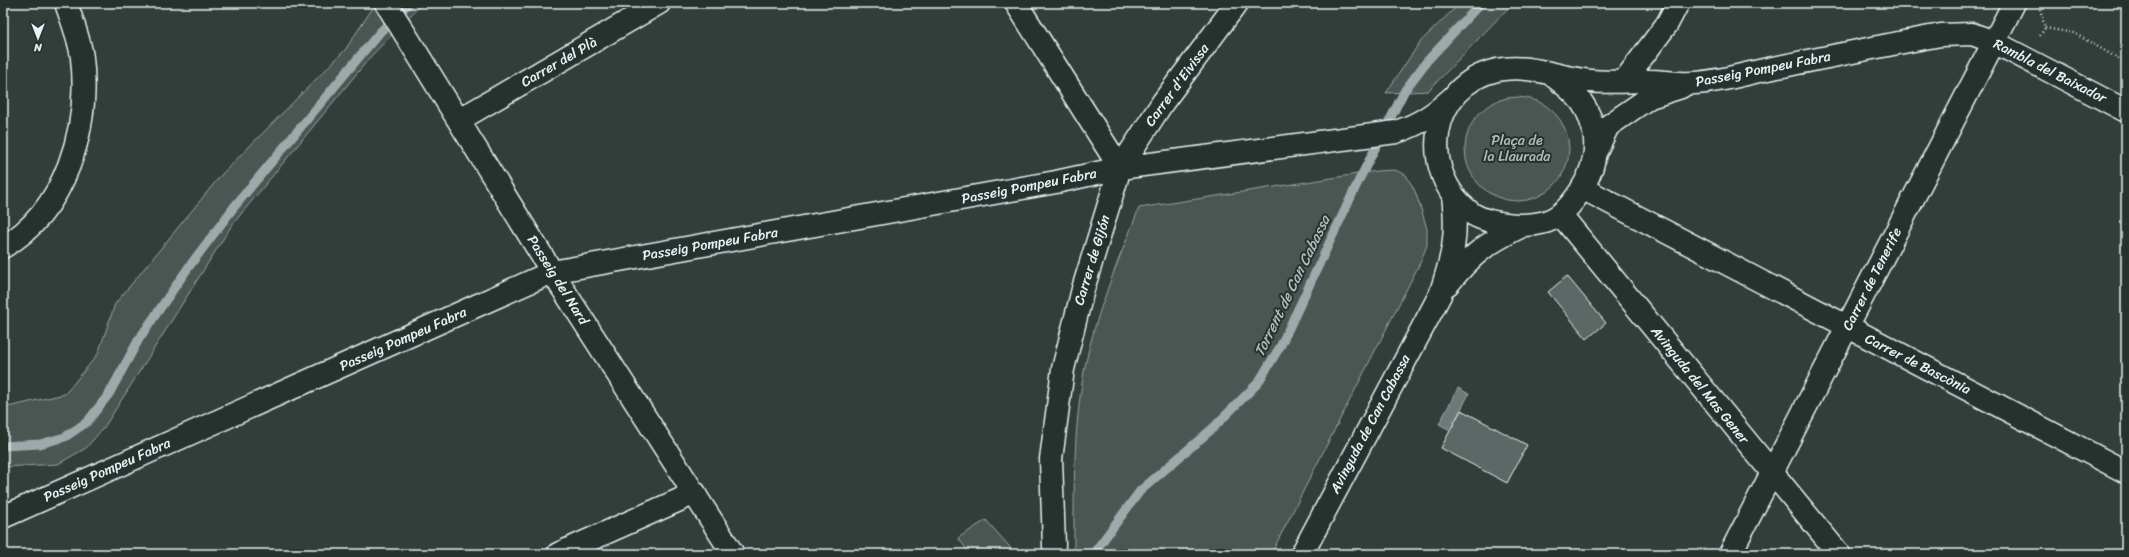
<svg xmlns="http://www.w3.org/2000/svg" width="2129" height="557" font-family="Sriracha,sans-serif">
<rect width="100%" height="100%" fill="#323e39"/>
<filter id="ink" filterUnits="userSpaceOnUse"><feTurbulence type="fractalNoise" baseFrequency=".025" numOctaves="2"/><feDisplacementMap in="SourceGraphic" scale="8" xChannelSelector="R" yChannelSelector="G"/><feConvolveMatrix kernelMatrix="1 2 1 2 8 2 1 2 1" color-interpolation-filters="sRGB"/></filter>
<g filter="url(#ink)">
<path fill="#495651" stroke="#98a4a4" d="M376,3H423L372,55L232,225L105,426L86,448L58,464L3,467V408L65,394L98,354L115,304L222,174L345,50Z
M1460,3H1513L1428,91L1386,93L1420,42Z
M1465 149a52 52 0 1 1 104 0a52 52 0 1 1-104 0Z
M1395,170L1406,175L1415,191L1422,212L1427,229V245L1420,263L1271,554H1068L1074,549C1074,490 1073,431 1084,371C1095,314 1118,262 1139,208L1377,171Z
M986,520L1016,554H970L958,538Z"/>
<path fill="#6d7978" stroke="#9ea9ab" d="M1458,388L1469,394L1450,430L1439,424Z"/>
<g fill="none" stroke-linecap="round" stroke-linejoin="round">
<path stroke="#9ea9ab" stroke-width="9" d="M3,446L40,444L65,437L87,422L109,394L139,339L188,268L234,207L380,32L409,3
M1093,554L1140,491L1212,429L1258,383L1281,345L1359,180L1405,90L1427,61L1481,3"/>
</g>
<path fill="#5c6865" stroke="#e8f1f8" d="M1567,276L1606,323L1587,339L1548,292Z
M1461,410L1527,445L1507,483L1441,448Z"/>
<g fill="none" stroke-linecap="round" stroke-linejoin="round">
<g stroke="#e8f1f8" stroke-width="25">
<path id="minor" d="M386,3L552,272L733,554
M1016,3L1120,168
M1552,75C1577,94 1591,106 1595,139C1597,164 1586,186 1570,205C1555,222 1541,225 1518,225C1503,224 1484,222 1471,213C1417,172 1429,85 1497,70C1528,63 1560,78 1590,81C1609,83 1630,81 1649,81C1664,81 1679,84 1694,83C1720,82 1747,73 1773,68C1829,57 1885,45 1941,35L1972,34L1994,42L2126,111
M1624,81L1667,24L1678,3
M459,120L659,3
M1596,151L1608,126L1650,97L1681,87
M1582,188L2126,472
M1561,215L1839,554
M3,247C66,211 90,127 82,58C80,40 72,21 66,3
M1448,284C1474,252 1487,243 1524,225
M3,517L552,272L1056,182L1120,168L1396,132C1420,124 1433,115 1452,98
M1054,546L1051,459L1063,369L1083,289L1120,168L1163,102L1237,3
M558,554L695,493
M1302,554L1440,295C1453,256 1458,236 1453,195
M1730,554L2014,3"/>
</g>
<path stroke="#e8f1f8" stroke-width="2.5" stroke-dasharray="1 3" stroke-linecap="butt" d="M2040,9L2045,28L2040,36
M2045,28L2074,33L2126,63"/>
<use href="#minor" stroke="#26332d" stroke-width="22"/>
</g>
</g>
<g text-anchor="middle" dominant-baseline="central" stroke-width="4" stroke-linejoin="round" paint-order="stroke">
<g font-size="14" fill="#e8f1f8" stroke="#26332d">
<text transform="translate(559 62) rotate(-30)">Carrer del Plà</text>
<text transform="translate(1763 69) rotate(-11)">Passeig Pompeu Fabra</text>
<text transform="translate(2050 71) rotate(27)">Rambla del Baixador</text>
<text transform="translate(1177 85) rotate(-54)">Carrer d'Eivissa</text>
<text transform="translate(1029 186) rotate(-11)">Passeig Pompeu Fabra</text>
<text transform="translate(710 244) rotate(-10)">Passeig Pompeu Fabra</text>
<text transform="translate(1092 260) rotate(-73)">Carrer de Gijón</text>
<text transform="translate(1872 279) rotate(-63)">Carrer de Tenerife</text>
<text transform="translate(558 280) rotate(58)">Passeig del Nard</text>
<text transform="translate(403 339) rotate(-24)">Passeig Pompeu Fabra</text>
<text transform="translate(1918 364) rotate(27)">Carrer de Bascònia</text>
<text transform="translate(1700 385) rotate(51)">Avinguda del Mas Gener</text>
<text transform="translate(1370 424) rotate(-62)">Avinguda de Can Cabassa</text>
<text transform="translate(107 470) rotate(-24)">Passeig Pompeu Fabra</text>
</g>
<g font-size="14" fill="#b0bbbe" stroke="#26332d">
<text x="1517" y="140">Plaça de<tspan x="1517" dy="16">la Llaurada</tspan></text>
</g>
<g font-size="15" font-style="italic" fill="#b1bbbe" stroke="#26332d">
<text transform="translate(1292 286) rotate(-64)">Torrent de Can Cabassa</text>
</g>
</g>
<rect width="2129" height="557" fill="none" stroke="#26332d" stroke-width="16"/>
<rect x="8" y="8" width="2113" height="541" fill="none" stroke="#e8f1f8" stroke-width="1.5" filter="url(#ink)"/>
<g transform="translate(38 38) rotate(180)" stroke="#26332d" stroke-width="3" paint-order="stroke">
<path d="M0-3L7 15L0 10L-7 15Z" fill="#e8f1f8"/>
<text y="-6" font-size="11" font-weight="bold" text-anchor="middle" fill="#e8f1f8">N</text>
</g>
</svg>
